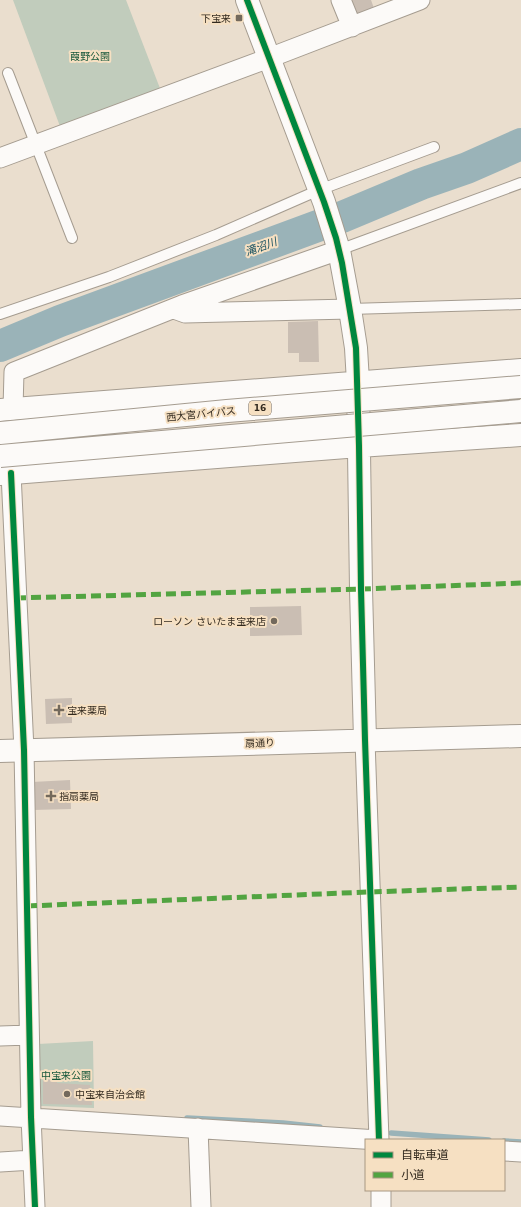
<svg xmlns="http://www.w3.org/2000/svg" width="521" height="1207" font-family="'DejaVu Sans','Noto Sans JP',sans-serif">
<rect width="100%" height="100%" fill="#eadece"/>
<path fill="#c1ccbc" d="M13,0H126L161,91L61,129Z
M93,1041L94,1108L41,1106L38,1044Z"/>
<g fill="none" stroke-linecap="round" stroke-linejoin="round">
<path stroke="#9ab3b8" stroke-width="5.5" d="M187,1118L283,1123L320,1127
M391,1133L489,1140
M504,1141L521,1142"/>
<path stroke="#9ab3b8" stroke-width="32" d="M0,346L60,321L342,217L421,184L467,168L521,144"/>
</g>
<path fill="#cabeb3" d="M353,0H371L376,14L357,20L350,1Z
M318,321L319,362H299V353H288V322Z
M301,606L302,635L250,636V607Z
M72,698V723L46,724L45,699Z
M70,780L71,809L33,810L32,782Z
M43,1079L57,1080V1083L90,1085L92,1105L43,1104Z"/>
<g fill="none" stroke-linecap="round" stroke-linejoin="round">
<g stroke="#a59c90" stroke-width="12">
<path id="lane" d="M8,73L72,238
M339,250L521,183
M350,309L521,304
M0,314L109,277L216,235L319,190L434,147"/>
</g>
<g stroke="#a59c90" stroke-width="21">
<path id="street" d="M341,0L352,27
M0,158L269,58L420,0
M174,309L185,313L350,309
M13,409L14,372L182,305L339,250
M11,473L24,750L31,1117L35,1207
M365,740L379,1140
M0,1036L29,1035
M0,1116L378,1140
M198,1128L201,1207
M504,1151L521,1152
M0,1162L33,1160
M381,1190V1207"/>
</g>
<g stroke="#a59c90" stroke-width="24">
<path id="secondary" d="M247,0L324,202L339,250L350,309L356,348L358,382L361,589L365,740
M0,410L521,370
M0,474L359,446L521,435
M0,751L521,736"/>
</g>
<use href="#lane" stroke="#fcfaf8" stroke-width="10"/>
<use href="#street" stroke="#fcfaf8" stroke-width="19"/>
<use href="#secondary" stroke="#fcfaf8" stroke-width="22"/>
<g stroke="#a59c90" stroke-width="24" stroke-linecap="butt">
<path id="highway-bridge" d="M0,433L227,411L521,387
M0,456L521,411"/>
</g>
<use href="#highway-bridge" stroke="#fcfaf8" stroke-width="22"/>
<path stroke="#52a441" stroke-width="5" stroke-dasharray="10 5" stroke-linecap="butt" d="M16,598L361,589L521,583
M27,906L369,892L521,887"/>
<g stroke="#f6e0c2" stroke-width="8">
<path id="cycleway" d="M247,0L324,202L336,238L342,263L356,348L359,446L361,589L365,740L379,1140
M11,473L24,750L31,1117L35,1207"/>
</g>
<use href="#cycleway" stroke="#00873e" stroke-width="6"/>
</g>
<g fill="#73695c" stroke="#f6e0c2" stroke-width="1.5">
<rect x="235" y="14" width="8" height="8" rx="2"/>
<circle cx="274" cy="621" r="4"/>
<path d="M57 704h4v4h4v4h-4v4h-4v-4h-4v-4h4z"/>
<path d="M49 790h4v4h4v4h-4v4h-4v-4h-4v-4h4z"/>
<circle cx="67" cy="1094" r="4"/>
</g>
<g text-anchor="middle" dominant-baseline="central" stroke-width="4" stroke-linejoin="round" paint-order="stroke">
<rect fill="#f6e0c2" stroke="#6e6150" stroke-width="1" x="249" y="401" width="22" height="14" rx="3"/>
<g font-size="9" font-weight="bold" fill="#332a1f">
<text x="260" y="408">16</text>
</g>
<g font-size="10" fill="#332a1f" stroke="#f6e0c2" text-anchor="start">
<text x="231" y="18" text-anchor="end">下宝来</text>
<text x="266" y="621" text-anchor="end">ローソン さいたま宝来店</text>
<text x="67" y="710">宝来薬局</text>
<text x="59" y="796">指扇薬局</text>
<text x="75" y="1094">中宝来自治会館</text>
</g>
<g font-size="10" fill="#17573b" stroke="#f6e0c2">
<text x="90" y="56">葭野公園</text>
<text x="66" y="1075">中宝来公園</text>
</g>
<g font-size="10" fill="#332a1f" stroke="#f6e0c2">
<text transform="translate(201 414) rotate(-6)">西大宮バイパス</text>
<text transform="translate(260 743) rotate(-2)">扇通り</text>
</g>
<g font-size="11" font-style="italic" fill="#134e5e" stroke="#f6e0c2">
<text transform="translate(261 247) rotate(-20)">滝沼川</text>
</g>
</g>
<rect x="365" y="1139" width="140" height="52" fill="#f6e0c2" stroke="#a89781"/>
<rect x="373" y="1152" width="20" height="6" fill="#00873e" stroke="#a89781"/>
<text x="401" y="1159" font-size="12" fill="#332a1f">自転車道</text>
<rect x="373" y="1172" width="20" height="6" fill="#52a441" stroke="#a89781"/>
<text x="401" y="1179" font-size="12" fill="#332a1f">小道</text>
</svg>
